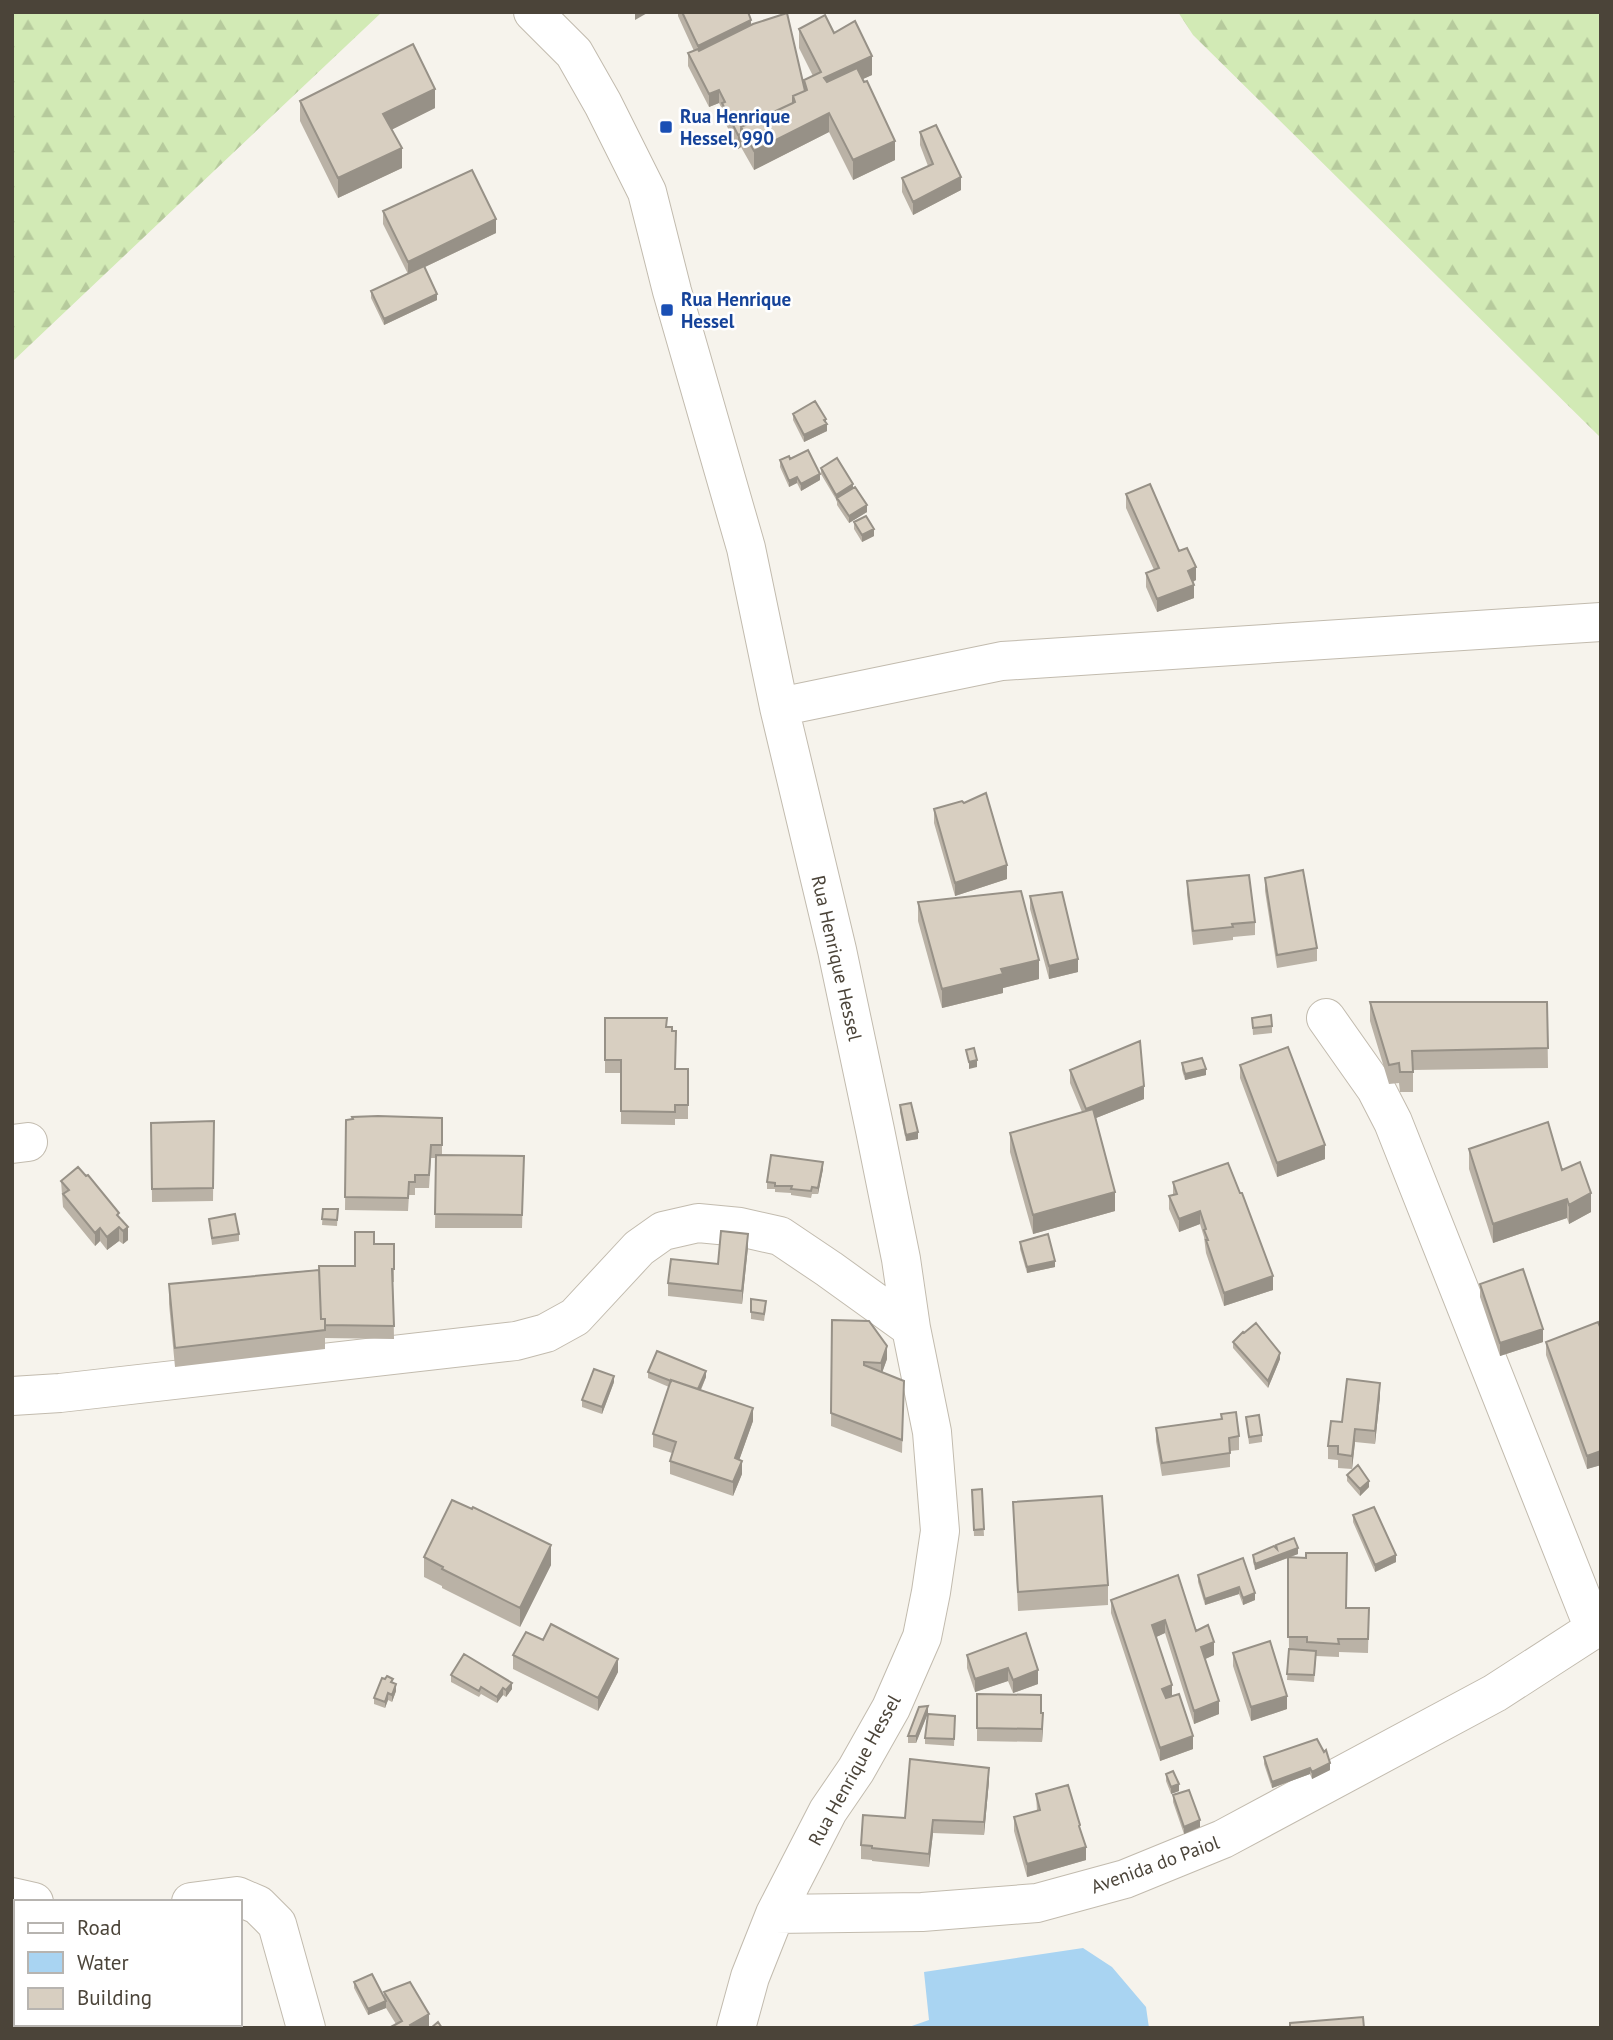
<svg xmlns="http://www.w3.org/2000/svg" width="1613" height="2040" font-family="'PT Sans',sans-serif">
<defs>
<pattern id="forest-firs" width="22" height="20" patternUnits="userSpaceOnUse" patternTransform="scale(1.75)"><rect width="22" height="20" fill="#d2eab5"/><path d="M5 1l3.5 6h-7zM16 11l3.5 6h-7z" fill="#b6ca9c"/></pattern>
</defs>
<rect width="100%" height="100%" fill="#f6f3ec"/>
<path fill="url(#forest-firs)" d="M12,12H382L12,362Z
M1178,12H1601V438L1193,35Z"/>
<path fill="#a9d4f2" d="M1083,1948L1112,1967L1146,2007L1149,2028H906L929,2020L924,1972Z"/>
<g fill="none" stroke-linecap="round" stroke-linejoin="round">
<g stroke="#c2bbae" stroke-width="40">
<path id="street" d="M533,12L574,53L603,104L647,192L672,291L746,548L779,707L837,950L875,1130L901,1259L911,1328L932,1432L940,1531L931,1592L922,1637L891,1708L856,1770L828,1811L775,1914L750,1977L736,2028
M779,707L1002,661L1601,622
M1326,1018L1376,1089L1393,1122L1594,1629
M12,1144L28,1142
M12,1396L60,1393L516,1341L546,1333L575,1317L639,1248L663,1231L698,1223L740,1227L780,1236L829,1269L911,1328
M12,1897L34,1902
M191,1902L237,1896L258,1905L277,1924L306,2028
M775,1914L922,1912L1037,1903L1125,1879L1223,1839L1495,1693L1594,1629L1601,1623"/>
</g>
<use href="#street" stroke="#fff" stroke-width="38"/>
</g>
<path fill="#bab2a6" d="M678,12H748L751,25L804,85V80L813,76L799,48V29L834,33L872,75L862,79L895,160L853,180L829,132L754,170L741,147L738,149L722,116V109L719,103L709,107L688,66V53L694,51L678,16Z
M300,101L435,108L391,130L402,168L338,198L300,121Z
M920,132L961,190L913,215L902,192V178L928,166L920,145Z
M383,211L496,233L425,267L437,300L384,325L371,298V291L408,274L383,224Z
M793,414L826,422L827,431L804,442L793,420Z
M790,459L820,480L801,491L797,483L789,487L780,467V460Z
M821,468L853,489L867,512L849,523L837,505V501L821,474Z
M1126,494L1179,551L1196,580L1193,582L1194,598L1157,612L1146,587V573L1154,570L1126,508Z
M854,522L874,536L862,542L854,529Z
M934,809L1007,879L955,896L934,823Z
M1265,878L1317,948V961L1277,968L1265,891Z
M1187,881L1255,922V935L1233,937V940L1193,945L1187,894Z
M1030,896L1078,972L1049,979L1030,909Z
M918,902L1039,979L1003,988V993L942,1008L918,921Z
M1370,1002H1547L1548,1068L1413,1070V1092H1400L1399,1083L1389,1084L1370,1021Z
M605,1018L667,1027L675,1069H688V1119H675V1125L621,1124V1073H605Z
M1252,1018L1272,1026V1033L1253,1035Z
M1182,1063L1206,1075L1185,1080L1182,1070Z
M1240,1065L1325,1159L1277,1177L1240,1078Z
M1070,1070L1144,1099L1096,1118L1115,1211L1033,1234L1010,1152V1133L1082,1112L1070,1083Z
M900,1105L918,1139L906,1141L900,1112Z
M442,1118V1155L524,1156L522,1228H435L436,1158H431L429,1188H415V1195H409L408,1211L345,1210L346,1120Z
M214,1121L213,1201L152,1202L151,1123Z
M1469,1149L1562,1170L1591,1212L1569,1224L1567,1218L1493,1243L1469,1169Z
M823,1169L818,1194H812L811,1198L791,1195V1193L775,1192V1189H767V1182Z
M61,1181L119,1217L128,1240L123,1244L119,1241L107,1250L100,1241L95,1246L63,1207Z
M1173,1182L1273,1290L1224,1306L1206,1253L1204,1237L1200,1224L1179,1232L1169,1209V1196L1173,1195Z
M323,1209H338L337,1226L322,1225Z
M209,1219L239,1234V1241L212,1245Z
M1020,1242L1055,1267L1027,1273L1020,1249Z
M374,1244H394V1282H393L394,1339L325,1338V1349L175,1367L169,1304V1284L355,1266Z
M748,1247L742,1304L668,1296V1283L718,1264Z
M1480,1284L1543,1342L1500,1356L1480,1297Z
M751,1299L766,1307L764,1321L751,1319Z
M832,1320L887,1359L882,1372L904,1381L902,1453L831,1426Z
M1601,1329V1465L1587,1469L1546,1355V1342Z
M1233,1342L1280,1359L1268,1388L1233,1348Z
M648,1372L706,1377L701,1390L753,1421L739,1460L742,1474L733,1496L670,1474V1461L672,1453L653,1447V1434L669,1387L648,1378Z
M614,1382L602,1414L582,1407V1400Z
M1380,1396L1375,1444L1355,1442L1352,1469L1338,1468V1460L1328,1459V1446L1342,1422Z
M1221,1414L1239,1436V1450L1230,1451V1467L1162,1476L1156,1441V1428L1221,1420Z
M1246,1417L1262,1435V1442L1249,1444Z
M1347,1475L1369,1487L1360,1496L1347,1481Z
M982,1489L984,1536H974L972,1490Z
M1013,1502L1108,1585V1605L1018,1611Z
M1353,1515L1396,1562L1375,1572L1353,1522Z
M1276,1548L1298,1554L1290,1557L1346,1608H1369L1368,1653L1339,1652V1657L1316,1656L1314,1682L1287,1680L1289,1650L1288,1558L1255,1570L1253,1561V1555Z
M424,1557L551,1565L520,1627L442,1588V1586L424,1577Z
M1243,1558L1255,1600L1243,1605L1239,1594L1205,1605L1198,1582V1575Z
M1111,1600L1196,1631L1214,1655L1205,1659L1219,1714L1194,1724L1165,1633L1156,1637L1172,1697L1193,1749L1160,1761L1111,1613Z
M1026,1633L1038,1684L1013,1693L1008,1681L975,1692L967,1668V1655Z
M543,1640L618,1672L598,1711L513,1669V1655Z
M1233,1653L1287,1709L1251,1721L1233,1666Z
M451,1675L512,1689L506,1697L503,1695L497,1703L481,1694L479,1697L451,1682Z
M393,1683L396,1691L392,1702L388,1700L385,1708L374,1704V1698Z
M977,1694L1041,1713L1043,1726L1042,1742L977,1741Z
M928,1713L916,1743H908V1736Z
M955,1723L954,1746L925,1744V1738Z
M1324,1752L1330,1770L1312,1779L1310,1774L1272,1788L1264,1764V1757Z
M1166,1774L1179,1791L1171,1794L1166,1781Z
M989,1781L984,1835L933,1833L929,1867L872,1861V1860L861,1859V1845L905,1818Z
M1036,1794L1080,1830L1086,1860L1027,1877L1014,1831V1817L1037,1811Z
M1173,1795L1200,1827L1184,1834L1173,1802Z
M354,1982L384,1997V1992L429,2027L396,2024L386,2008L368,2015L354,1988Z"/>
<path fill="#979187" d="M635,12H649L635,20Z
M751,20V33L698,59V46Z
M872,56V75L824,97V78Z
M435,89V108L383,134V114Z
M719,90V103L709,107V94Z
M829,113V132L754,170V151Z
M741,134V147L738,149V135Z
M895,141V160L853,180V160Z
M402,148V168L338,198V178Z
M961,177V190L913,215V202Z
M496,219V233L408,275V262Z
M437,294V300L384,325V319Z
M826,419V425L827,424V431L804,442V435Z
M820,474V480L801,491V484Z
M797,477V483L789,487V481Z
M853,484V491L837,498L836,502V495Z
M867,505V512L849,523V516Z
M874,529V536L862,542V535Z
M1196,567V580L1188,584V571Z
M1194,585V598L1157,612V599Z
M1007,865V879L955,896V883Z
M1078,959V972L1049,979V966Z
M1039,960V979L1003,988V993L942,1008V989L1001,969Z
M977,1060V1067L969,1069V1062Z
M1206,1069V1075L1185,1080V1074Z
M1144,1086V1099L1086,1122V1109Z
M918,1132V1139L906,1141V1135Z
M1325,1145V1159L1277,1177V1163Z
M823,1162V1169L818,1194V1188Z
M1115,1192V1211L1033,1234V1215Z
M1591,1193V1212L1569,1224V1205Z
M1567,1199V1218L1493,1243V1224Z
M1200,1211V1224L1179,1232V1219Z
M119,1227V1241L107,1250V1237Z
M128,1227V1240L123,1244V1231Z
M100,1228V1241L95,1246V1233Z
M748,1234V1247L742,1304V1291Z
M1055,1261V1267L1027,1273V1267Z
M1273,1276V1290L1224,1306V1293Z
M1543,1329V1342L1500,1356V1343Z
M887,1346V1359L881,1376V1363Z
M1280,1353V1359L1268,1388V1381Z
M706,1371V1377L697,1398V1391Z
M614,1376V1382L602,1414V1407Z
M1380,1383V1396L1375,1444V1431Z
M753,1408V1421L735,1472V1458Z
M1355,1429V1442L1352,1469V1456Z
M1601,1451V1465L1587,1469V1456Z
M742,1461V1474L733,1496V1482Z
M1369,1481V1487L1360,1496V1489Z
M551,1545V1565L520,1627V1608Z
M1298,1548V1554L1255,1570V1564Z
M1396,1555V1562L1375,1572V1565Z
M1239,1587V1594L1205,1605V1599Z
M1255,1593V1600L1243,1605V1598Z
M1165,1620V1633L1152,1639V1625Z
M1214,1642V1655L1201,1661V1647Z
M618,1659V1672L598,1711V1698Z
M1008,1668V1681L975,1692V1679Z
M1038,1670V1684L1013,1693V1680Z
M512,1683V1689L506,1697V1690Z
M396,1684V1691L392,1702V1695Z
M1172,1685V1698L1162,1702V1689Z
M503,1688V1695L497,1703V1697Z
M388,1693V1700L385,1708V1702Z
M1287,1696V1709L1251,1721V1707Z
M1219,1701V1714L1194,1724V1711Z
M928,1706V1713L916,1743V1736Z
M1043,1713V1726L1042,1742V1729Z
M1193,1736V1749L1160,1761V1748Z
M1330,1763V1770L1312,1779V1772Z
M989,1768V1781L984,1835V1822Z
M1310,1768V1774L1272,1788V1782Z
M1179,1784V1791L1171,1794V1787Z
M933,1820V1833L929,1867V1854Z
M1200,1820V1827L1184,1834V1827Z
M1086,1847V1860L1027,1877V1864Z
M386,2001V2008L368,2015V2009Z
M429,2014V2027L410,2028V2025Z
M196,2024H201L200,2028H195Z"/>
<path fill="#d8cfc1" stroke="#979187" stroke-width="2" d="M682,12H748L751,20L698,46Z
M787,13L805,91L793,96V103L741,127V134L738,135L722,103L725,102L719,90L709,94L688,53L698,49L699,51L753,24Z
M825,15L834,33L855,21L872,56L824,78L827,82L857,68L864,82L867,81L895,141L853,160L829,113L754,151L741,127L795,102L793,96L807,90L804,80L821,72L799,29Z
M413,44L435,89L383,114L402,148L338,178L300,101Z
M936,125L961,177L913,202L902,178L933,164L920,132Z
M472,170L496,219L408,262L383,211Z
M424,266L437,294L384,319L371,291Z
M815,401L826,419L824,420L827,424L804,435L793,414Z
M808,450L820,474L801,484L797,477L789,481L780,460L789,456L790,459Z
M837,458L853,484L836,495L821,468Z
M1150,484L1179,551L1187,548L1196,567L1188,571L1194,585L1157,599L1146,573L1159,568L1126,494Z
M855,487L867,505L849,516L837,498Z
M866,516L874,529L862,535L854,522Z
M986,793L1007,865L955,883L934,809L962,801L964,803Z
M1303,870L1317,948L1277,955L1265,878Z
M1249,875L1255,922L1232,924L1233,927L1193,931L1187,881Z
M1021,891L1039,960L1001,969L1003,974L942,989L918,902Z
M1062,892L1078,959L1049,966L1030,896Z
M1370,1002H1547L1548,1048L1412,1051L1413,1072H1400L1399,1063L1389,1065Z
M1271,1015L1272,1026L1253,1028L1252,1018Z
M605,1018H667L666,1027H672V1031H676L675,1069H688V1105H675V1112L621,1111V1060H605Z
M1140,1041L1144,1086L1086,1109L1070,1070Z
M1288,1047L1325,1145L1277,1163L1240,1065Z
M974,1048L977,1060L969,1062L966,1050Z
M1202,1058L1206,1069L1185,1074L1182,1063Z
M911,1103L918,1132L906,1135L900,1105Z
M1093,1109L1115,1192L1033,1215L1010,1133Z
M378,1116L442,1118V1145H431L429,1175H415V1182H409L408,1198L345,1197L346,1120L353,1119L352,1117Z
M214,1121L213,1188L152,1189L151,1123Z
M1548,1122L1562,1170L1580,1162L1591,1193L1569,1205L1567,1199L1493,1224L1469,1149Z
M436,1155L524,1156L522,1215L435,1214Z
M771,1155L823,1162L818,1188L812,1187L811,1191L791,1189L792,1186H775V1183L767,1182Z
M1228,1163L1240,1193H1242L1273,1276L1224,1293L1206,1240H1208L1204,1230L1206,1229L1200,1211L1179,1219L1169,1196L1177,1194L1173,1182Z
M78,1167L86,1176L88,1175L119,1213L117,1215L128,1227L123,1231L119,1227L107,1237L100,1228L95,1233L63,1194L69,1190L61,1181Z
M323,1209H338L337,1220L322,1219Z
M235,1214L239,1234L212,1238L209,1219Z
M721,1231L748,1234L742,1291L668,1283L671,1259L718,1264Z
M355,1232H374V1244H394V1269H392L394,1326L325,1325V1319H321L319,1266H355Z
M1048,1234L1055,1261L1027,1267L1020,1242Z
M1523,1269L1543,1329L1500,1343L1480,1284Z
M319,1270L321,1319H325V1330L175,1348L169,1284Z
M751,1299L766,1301L764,1314L751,1312Z
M832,1320L869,1321L887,1346L881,1363L864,1362V1365L904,1381L902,1440L831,1413Z
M1598,1322L1601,1329V1451L1587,1456L1546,1342Z
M1256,1323L1280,1353L1268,1381L1233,1342L1243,1332L1244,1333Z
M657,1351L706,1371L698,1389L671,1380V1381L648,1372Z
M594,1369L614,1376L602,1407L582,1400Z
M1347,1379L1380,1383L1375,1431L1355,1429L1352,1456L1338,1454V1446H1328L1331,1421L1342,1422Z
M671,1380L753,1408L735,1458L742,1461L733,1482L670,1461L676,1442L653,1434Z
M1236,1412L1239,1436L1229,1438L1230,1453L1162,1463L1156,1428L1222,1419L1221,1414Z
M1259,1415L1262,1435L1249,1437L1246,1417Z
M1358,1465L1369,1481L1360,1489L1347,1475Z
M982,1489L984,1529L974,1530L972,1490Z
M1102,1496L1108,1585L1018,1592L1013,1502Z
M452,1500L472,1509L473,1507L551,1545L520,1608L442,1569L443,1567L424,1557Z
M1374,1507L1396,1555L1375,1565L1353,1515Z
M1294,1538L1298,1548L1255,1564L1253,1555L1274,1546L1277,1549L1276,1545Z
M1306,1553H1347L1346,1608H1369L1368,1639H1338L1339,1644L1307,1642V1637H1288V1557L1306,1558Z
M1243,1558L1255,1593L1243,1598L1239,1587L1205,1599L1198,1575Z
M1178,1575L1196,1631L1208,1625L1214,1642L1201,1647L1219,1701L1194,1711L1165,1620L1152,1625L1172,1685L1162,1689L1166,1698L1179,1694L1193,1736L1160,1748L1111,1600Z
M551,1624L618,1659L598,1698L513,1655L526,1632L543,1640Z
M1026,1633L1038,1670L1013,1680L1008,1668L975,1679L967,1655Z
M1270,1641L1287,1696L1251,1707L1233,1653Z
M1289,1649L1316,1651L1314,1675L1287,1674Z
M464,1654L512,1683L506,1690L503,1688L497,1697L481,1687L479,1691L451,1675Z
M387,1676L393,1679L391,1682L396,1684L392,1695L388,1693L385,1702L374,1698L382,1678L385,1679Z
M977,1694L1041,1695V1713H1043L1042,1729L977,1728Z
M928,1706L916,1736H908L919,1707Z
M928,1714L955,1716L954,1739L925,1738Z
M1317,1739L1324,1752L1326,1750L1330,1763L1312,1772L1310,1768L1272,1782L1264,1757Z
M910,1759L989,1768L984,1822L933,1820L929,1854L872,1848V1846L861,1845L863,1815L905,1818Z
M1173,1771L1179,1784L1171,1787L1166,1774Z
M1068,1785L1080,1825L1079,1826L1086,1847L1027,1864L1014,1817L1040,1810L1036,1794Z
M1189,1790L1200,1820L1184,1827L1173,1795Z
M372,1974L386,2001L368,2009L354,1982Z
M410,1982L429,2014L410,2025L412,2028H389L402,2021L384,1992Z
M1363,2017L1364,2028H1290V2023Z
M438,2022L442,2028H431Z
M156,2024H196L195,2028H155Z"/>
<g fill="#1a4fb4" stroke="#fff" stroke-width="2.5">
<rect x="659" y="120" width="14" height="14" rx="3.5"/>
<rect x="660" y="303" width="14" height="14" rx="3.5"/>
</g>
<g text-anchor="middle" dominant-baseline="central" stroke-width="5" stroke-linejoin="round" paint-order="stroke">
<g font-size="19" font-weight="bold" fill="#164399" stroke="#fff" text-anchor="start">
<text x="680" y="116">Rua Henrique<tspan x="680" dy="22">Hessel, 990</tspan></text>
<text x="681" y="299">Rua Henrique<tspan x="681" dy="22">Hessel</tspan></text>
</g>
<g font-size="19" fill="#4b4439" stroke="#fff">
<text transform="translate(837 958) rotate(77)">Rua Henrique Hessel</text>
<text transform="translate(854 1770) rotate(-61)">Rua Henrique Hessel</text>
<text transform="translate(1155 1864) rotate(-20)">Avenida do Paiol</text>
</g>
</g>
<rect width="1613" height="2040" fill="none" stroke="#4b4439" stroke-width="28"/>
<rect x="14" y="1900" width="228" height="126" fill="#ffffff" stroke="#b7b4b0" stroke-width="2"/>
<rect x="28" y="1923" width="35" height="10" fill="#ffffff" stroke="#b7b4b0" stroke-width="2"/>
<text x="77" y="1935" font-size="21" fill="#4b4439">Road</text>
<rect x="28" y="1952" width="35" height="21" fill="#a9d4f2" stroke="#b7b4b0" stroke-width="2"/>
<text x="77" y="1970" font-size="21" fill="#4b4439">Water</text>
<rect x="28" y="1988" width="35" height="21" fill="#d8cfc1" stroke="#b7b4b0" stroke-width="2"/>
<text x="77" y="2005" font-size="21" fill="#4b4439">Building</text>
</svg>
